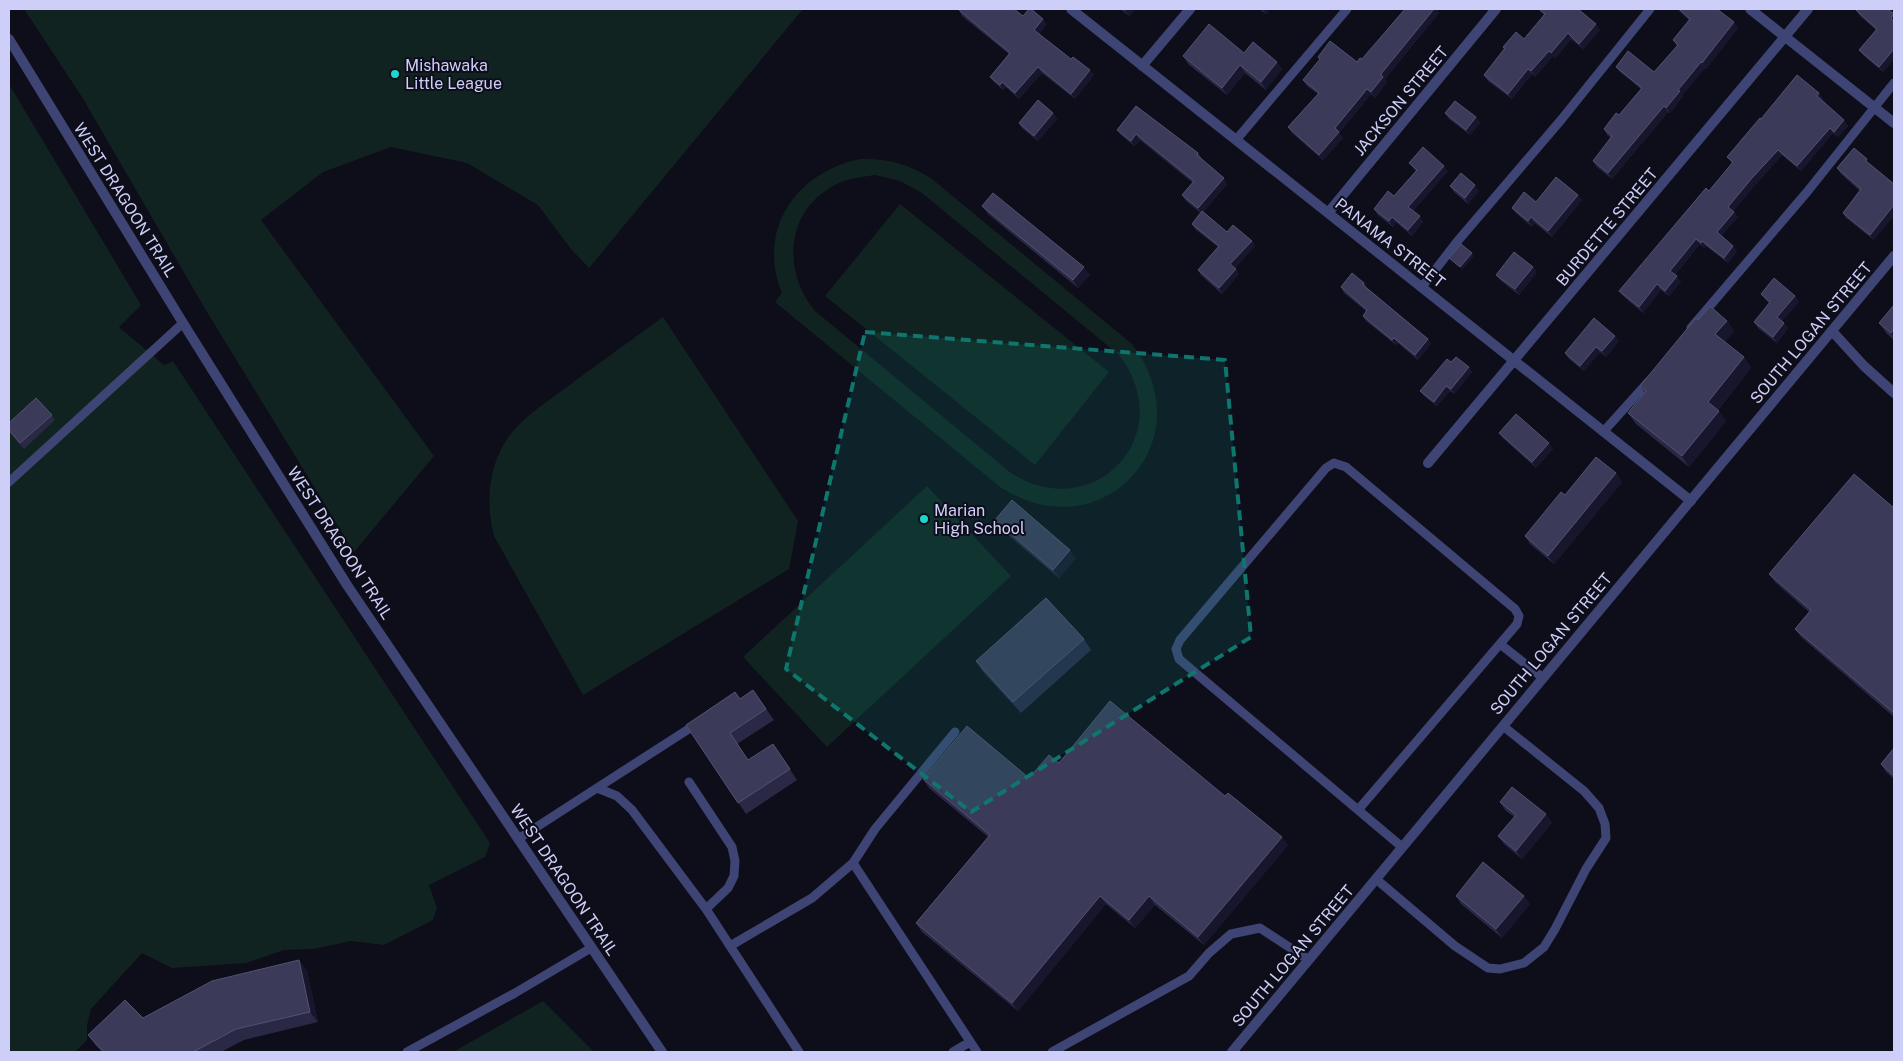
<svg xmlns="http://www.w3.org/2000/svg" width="1903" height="1061" font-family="'Public Sans',sans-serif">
<rect width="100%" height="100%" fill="#0e0d1a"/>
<path fill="#112320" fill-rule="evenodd" d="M24,9H803L589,268L571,249L538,205L467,163L391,147L323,172L261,220L434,456L354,552L207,312L82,97Z
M9,84L141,305L119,327L164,365L173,361L490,843L485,857L429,885L437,908L433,920L384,945L351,941L313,949L284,950L246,963L172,968L142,953L91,1009L87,1025V1040L75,1052H9Z
M860,159C888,158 909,164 932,179L1132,344C1206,441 1102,553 1000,487L775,302L782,293C756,230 796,172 860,159ZM875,175L900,181L922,193L1119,355C1180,434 1095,526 1011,473L815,311C781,270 786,209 837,184C849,178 862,177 875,175Z
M900,204L1109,372L1035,465L825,296Z
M663,317L798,521L789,569L583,695L494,536C483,492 491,447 527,417C542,404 560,393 576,380C605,359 634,338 663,317Z
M927,486L1011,576L827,747L743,657Z
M543,1001L594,1052H453Z"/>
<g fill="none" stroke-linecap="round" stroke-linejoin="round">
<path stroke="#3e4473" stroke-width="9" d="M1236,140L1347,9
M1422,287L1456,243L1561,120L1650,9
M1691,328L1807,192L1894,83
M1604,431L1649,381
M9,482L183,323
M1500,644L1543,678
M689,782L732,847L735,861L734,876L728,888L706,909
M597,788L698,723
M1358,810L1517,624L1519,616L1515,609L1346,467L1334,463L1326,468L1180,640L1176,649L1179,659L1402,847
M518,839L597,788L617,796L632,810L706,909L799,1052
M853,863L977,1052
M1376,879L1455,946L1488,968L1500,969L1524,963L1544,947L1555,929L1586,869L1606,838L1605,824L1599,808L1584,791L1503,726
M730,946L812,898L853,863L875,829L955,732
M407,1052L515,993L591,948
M953,1052L970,1042
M1052,1052L1189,976L1209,953L1231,934L1260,928L1309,960"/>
<path stroke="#3e4473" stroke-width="10" d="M1071,9L1691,501
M1750,9L1894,123
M1142,66L1190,9
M1328,213L1496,9
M1832,331L1864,366L1894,393
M1428,463L1808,9"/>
<path stroke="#3e4473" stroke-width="10" d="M9,39L183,323L347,585L662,1052
M1232,1052L1894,256"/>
</g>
<path fill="#292946" d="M1120,9H1135L1129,16Z
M1259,9H1270L1266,14Z
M1538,9L1600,30L1583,49L1571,39L1555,59L1553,56L1535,77L1532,74L1512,99L1488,81L1484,75L1504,49L1503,47L1524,39L1544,15Z
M1677,9H1717L1738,28L1706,69L1705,68L1682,95L1683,96L1670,113L1668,112L1612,179L1597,167L1593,161L1611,138L1607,135L1604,129L1619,115L1641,89L1620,72L1616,67L1654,72L1677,46L1673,40L1689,20Z
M959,10L1023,16L1047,24L1039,34L1071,59L1090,70L1094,75L1075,99L1042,73L1019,99L1006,87L1003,90L994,82L990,77L1009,54L962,16Z
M1856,10L1894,14V59L1883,72L1863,55L1859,50L1876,30L1860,16Z
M1438,11L1439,13L1385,79L1387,82L1375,98L1371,94L1339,133L1343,138L1323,160L1292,133L1288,127L1318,94L1307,86L1303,80L1320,60L1318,57L1357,62L1362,59Z
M1244,53L1282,69L1266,90L1245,73L1227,95L1188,64L1183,56Z
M1823,98L1822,100L1848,126L1838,137L1833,133L1801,171L1782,155L1756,184L1733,211L1738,217L1721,236L1737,251L1728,263L1706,246L1704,248L1700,244L1675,275L1681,282L1669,296L1661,290L1643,313L1623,296L1619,291L1709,191L1732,163L1727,157L1761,119Z
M1136,106L1198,153L1202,159L1227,184L1203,212L1227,232L1252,241L1255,246L1235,268L1239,274L1222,294L1201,275L1198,270L1218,247L1195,229L1192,224L1201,213L1186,201L1182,195L1193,183L1140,140L1134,146L1121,135L1117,130Z
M1053,113L1057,119L1038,141L1022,128L1019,123Z
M1445,113L1476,117L1480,123L1470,135L1449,119Z
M1854,148L1874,240L1846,218L1843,213L1860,191L1841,174L1837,168Z
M1409,163L1448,171L1413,211L1423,222L1412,236L1396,222L1393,227L1378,215L1374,209L1394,196L1416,171Z
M1450,186L1479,191L1468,204L1454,192Z
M1578,195L1582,200L1552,237L1535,223L1532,227L1516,213L1512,208L1536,202Z
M982,206L1090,275L1078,288L988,214Z
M1533,267L1537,272L1519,295L1500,280L1496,275Z
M1364,283L1367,288L1428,339L1431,344L1418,360L1398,343L1396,345L1366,321L1363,316L1366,311L1344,293L1341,287Z
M1761,294L1795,296L1799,302L1782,321L1788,328L1777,343L1758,328L1754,322L1769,303L1765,299Z
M1894,305V340L1887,334L1879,323Z
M1698,320L1727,321L1734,331L1725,342L1744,357L1751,368L1718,410L1726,421L1689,467L1636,424L1628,413L1645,393L1640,386Z
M1619,341L1606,357L1600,352L1584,371L1569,359L1565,353Z
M1451,362L1469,367L1472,372L1454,394L1450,391L1437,406L1424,396L1420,391Z
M52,415L55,420L24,449L9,432V430Z
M1499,433L1553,449L1536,468L1503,438Z
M1616,473L1622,482L1554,564L1530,544L1525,536L1565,495Z
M1894,508V717L1801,637L1795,629L1809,612L1775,582L1769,574Z
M995,520L1076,558L1059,578L1001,529Z
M1084,639L1091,650L1021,713L983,672L976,661Z
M753,690L774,720L737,744L748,760L773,744L797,780L746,814L686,725L740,699Z
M1894,748V779L1886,772L1881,764Z
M1059,763L1225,796L1288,845L1204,945L1155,905L1135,928L1106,904L1018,1011L922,932L916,923L988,837L929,788L923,779L1029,778Z
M1500,802L1546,814L1552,823L1522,859L1504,844L1498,836L1514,817L1505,810Z
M1456,896L1530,904L1502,938L1461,904Z
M299,960L307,971L318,1022L244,1040L221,1052H102L96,1046L88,1035L143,1018Z"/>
<path fill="#17162d" d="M1127,9H1135L1129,16L1125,11Z
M1262,9H1270L1266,14Z
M1434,9H1440L1438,11L1439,13L1385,79L1387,82L1375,98L1371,92L1381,74Z
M1894,14V24L1891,18Z
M1043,19L1047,24L1038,35L1034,30Z
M1734,22L1738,28L1706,69L1702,63Z
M1596,24L1600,30L1583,49L1579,44Z
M1568,33L1571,39L1555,59L1551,53Z
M1894,49V59L1883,72L1879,67Z
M1549,51L1553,56L1535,77L1531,71Z
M1277,62L1282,69L1266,90L1261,82Z
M1701,62L1705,68L1682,95L1683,96L1670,113L1666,108L1678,90Z
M1240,65L1245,73L1227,95L1222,88Z
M1038,67L1042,73L1019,99L1015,93Z
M1528,69L1532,74L1512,99L1508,94Z
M1090,70L1094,75L1075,99L1071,94Z
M1002,82L1006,87L1003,90L1000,85Z
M1367,89L1371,94L1339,133L1343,138L1323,160L1319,155L1335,128Z
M1819,93L1823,98L1821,101L1817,96Z
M1664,106L1668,112L1612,179L1608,173Z
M1053,113L1057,119L1038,141L1034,136Z
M1476,117L1480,123L1470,135L1466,130Z
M1844,120L1848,126L1838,137L1834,132Z
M1830,128L1833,133L1801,171L1797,166Z
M1136,134L1140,140L1134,146L1131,141Z
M1778,150L1782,155L1756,184L1732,213L1728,207L1752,178Z
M1444,166L1448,171L1412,212L1408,207Z
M1224,178L1227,184L1202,214L1198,208Z
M1475,185L1479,191L1468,204L1465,198Z
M1578,195L1582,200L1552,237L1548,231Z
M1894,205V216L1874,240L1870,235Z
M1734,212L1738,217L1720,238L1717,232Z
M1420,216L1423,222L1412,236L1408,230Z
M1392,217L1396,222L1393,227L1389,221Z
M1531,217L1535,223L1532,227L1528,221Z
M1696,239L1700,244L1674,276L1670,271Z
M1252,241L1255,246L1234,270L1230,264Z
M1702,241L1706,246L1704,248L1701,243Z
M1733,246L1737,251L1728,263L1724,258Z
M1472,253L1474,256L1462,270L1460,267Z
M1084,267L1090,275L1078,288L1073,280Z
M1533,267L1537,272L1519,295L1515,289Z
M1236,269L1239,274L1222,294L1219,288Z
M1677,276L1681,282L1669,296L1665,291Z
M1657,284L1661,290L1643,313L1639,307Z
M1795,296L1799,302L1781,323L1777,317Z
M1727,321L1734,331L1723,345L1715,334Z
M1784,323L1788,328L1777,343L1773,337Z
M1894,329V337L1891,333Z
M1615,336L1619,341L1606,357L1602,351Z
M1394,338L1398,343L1396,345L1392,340Z
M1428,339L1431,344L1418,360L1415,355Z
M1596,347L1600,352L1584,371L1580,366Z
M1744,357L1751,368L1715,413L1708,402Z
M1469,367L1472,372L1454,394L1451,389Z
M1446,386L1450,391L1437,406L1434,402Z
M1719,411L1726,421L1689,467L1682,456Z
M1549,443L1553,449L1536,468L1532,462Z
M1616,473L1622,482L1554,564L1548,556Z
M1070,550L1076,558L1059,578L1053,570Z
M1546,814L1552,823L1522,859L1516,851Z
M1282,837L1288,845L1204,945L1198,937Z
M1100,896L1106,904L1018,1011L1012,1003Z
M1149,896L1155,905L1135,928L1129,920Z
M1524,896L1530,904L1502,938L1496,929Z
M299,960L307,971L318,1022L310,1012Z"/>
<path fill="#3b3a59" stroke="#525272" d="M960,9H1014L1023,16L1029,9H1031L1043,19L1034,30L1071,59L1073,57L1090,70L1071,94L1038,67L1015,93L1002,82L1000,85L990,77L1010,53L959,10Z
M1405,9H1434L1381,74L1383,77L1371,92L1367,89L1335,128L1339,132L1319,155L1288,127L1319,93L1303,80L1320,59L1318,57L1330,41L1357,62L1360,58L1362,59Z
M1539,9H1578L1596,24L1579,44L1568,33L1551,53L1549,51L1531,71L1528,69L1508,94L1484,75L1505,48L1503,47L1516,32L1524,39L1545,14Z
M1679,9H1717L1734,22L1702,63L1701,62L1678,90L1680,91L1666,108L1664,106L1608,173L1593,161L1612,136L1604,129L1616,113L1619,115L1642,88L1616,67L1628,51L1654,72L1678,45L1673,40L1690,19Z
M1858,9H1888L1894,14L1891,18L1894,22V49L1879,67L1859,50L1877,29L1856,10Z
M1209,24L1244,53L1253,42L1277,62L1261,82L1240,65L1222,88L1183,56Z
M1797,75L1819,93L1817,96L1844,120L1834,132L1830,128L1797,166L1778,150L1752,178L1728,207L1734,212L1717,232L1733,246L1724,258L1702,241L1701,243L1696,239L1670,271L1677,276L1665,291L1657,284L1639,307L1619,291L1706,188L1709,191L1733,162L1727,157L1760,118L1761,119Z
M1038,100L1053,113L1034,136L1019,123Z
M1455,101L1476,117L1466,130L1445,113Z
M1136,106L1198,153L1197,155L1224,178L1198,208L1182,195L1194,181L1136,134L1131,141L1117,130Z
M1423,147L1444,166L1408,207L1420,216L1408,230L1392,217L1389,221L1374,209L1388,191L1394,196L1417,170L1409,163Z
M1854,148L1867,159L1866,161L1894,184V205L1870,235L1843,213L1861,189L1837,168Z
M1461,173L1475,185L1465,198L1450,186Z
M1556,177L1578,195L1548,231L1531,217L1528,221L1512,208L1524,192L1536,202Z
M993,193L1084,267L1073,280L982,206Z
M1202,211L1227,232L1233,225L1252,241L1230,264L1236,269L1219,288L1198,270L1219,246L1192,224Z
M1461,244L1472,253L1460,267L1449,258Z
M1514,252L1533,267L1515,289L1496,275Z
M1352,273L1364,283L1363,285L1428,339L1415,355L1394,338L1392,340L1363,316L1367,310L1341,287Z
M1774,278L1795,296L1777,317L1784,323L1773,337L1754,322L1770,302L1761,294Z
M1894,305V329L1891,333L1879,323Z
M1710,306L1727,321L1715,334L1744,357L1708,402L1719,411L1682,456L1628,413L1646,391L1640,386L1696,318L1698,320Z
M1594,318L1615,336L1602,351L1596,347L1580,366L1565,353Z
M1456,357L1469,367L1451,389L1446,386L1434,402L1420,391L1447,359L1451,362Z
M36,398L52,415L20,443L9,430V423Z
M1516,414L1549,443L1532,462L1499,433Z
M1596,457L1616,473L1548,556L1525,536L1561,492L1565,495Z
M1854,474L1894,508V713L1795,629L1811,610L1769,574Z
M1012,500L1070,550L1053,570L995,520Z
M1046,598L1084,639L1013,702L976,661Z
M753,690L766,709L730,733L748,760L773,744L790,769L738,803L686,725L735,692L740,699Z
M1110,701L1225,796L1228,793L1282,837L1198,937L1149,896L1129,920L1100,896L1012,1003L916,923L990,835L923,779L967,726L1029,778L1049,755L1059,763Z
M1894,748V776L1881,764Z
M1512,787L1546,814L1516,851L1498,836L1516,815L1500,802Z
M1483,862L1524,896L1496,929L1456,896Z
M299,960L310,1012L236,1029L193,1052H104L88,1035L125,1000L143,1018L212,981Z"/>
<path fill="#0f766e" fill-opacity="0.2" stroke="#0f766e" stroke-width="4" stroke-dasharray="10 6" stroke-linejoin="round" d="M865,332L1225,360L1251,637L971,812L786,669Z"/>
<g fill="#1dd5cc" stroke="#0e0d1a" stroke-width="2">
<circle cx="395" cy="74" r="5"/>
<circle cx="924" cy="519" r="5"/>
</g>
<g text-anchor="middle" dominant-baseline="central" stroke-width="4" stroke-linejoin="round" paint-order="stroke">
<g font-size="16" fill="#cdcff8" stroke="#0e0d1a" text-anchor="start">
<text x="405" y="65">Mishawaka<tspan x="405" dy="18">Little League</tspan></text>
<text x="934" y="510">Marian<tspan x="934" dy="18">High School</tspan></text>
</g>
<g font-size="16" fill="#cdcff8" stroke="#0e0d1a">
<text transform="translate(1401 101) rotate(-50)">JACKSON STREET</text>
<text transform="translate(125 200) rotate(58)">WEST DRAGOON TRAIL</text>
<text transform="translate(1607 227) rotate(-50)">BURDETTE STREET</text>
<text transform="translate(1390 243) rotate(38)">PANAMA STREET</text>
<text transform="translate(1811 333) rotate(-50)">SOUTH LOGAN STREET</text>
<text transform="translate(340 543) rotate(57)">WEST DRAGOON TRAIL</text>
<text transform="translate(1551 644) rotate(-50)">SOUTH LOGAN STREET</text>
<text transform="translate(564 880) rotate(56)">WEST DRAGOON TRAIL</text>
<text transform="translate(1293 956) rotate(-50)">SOUTH LOGAN STREET</text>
</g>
</g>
<rect width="1903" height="1061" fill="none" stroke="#cdcff8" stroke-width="20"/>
</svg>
